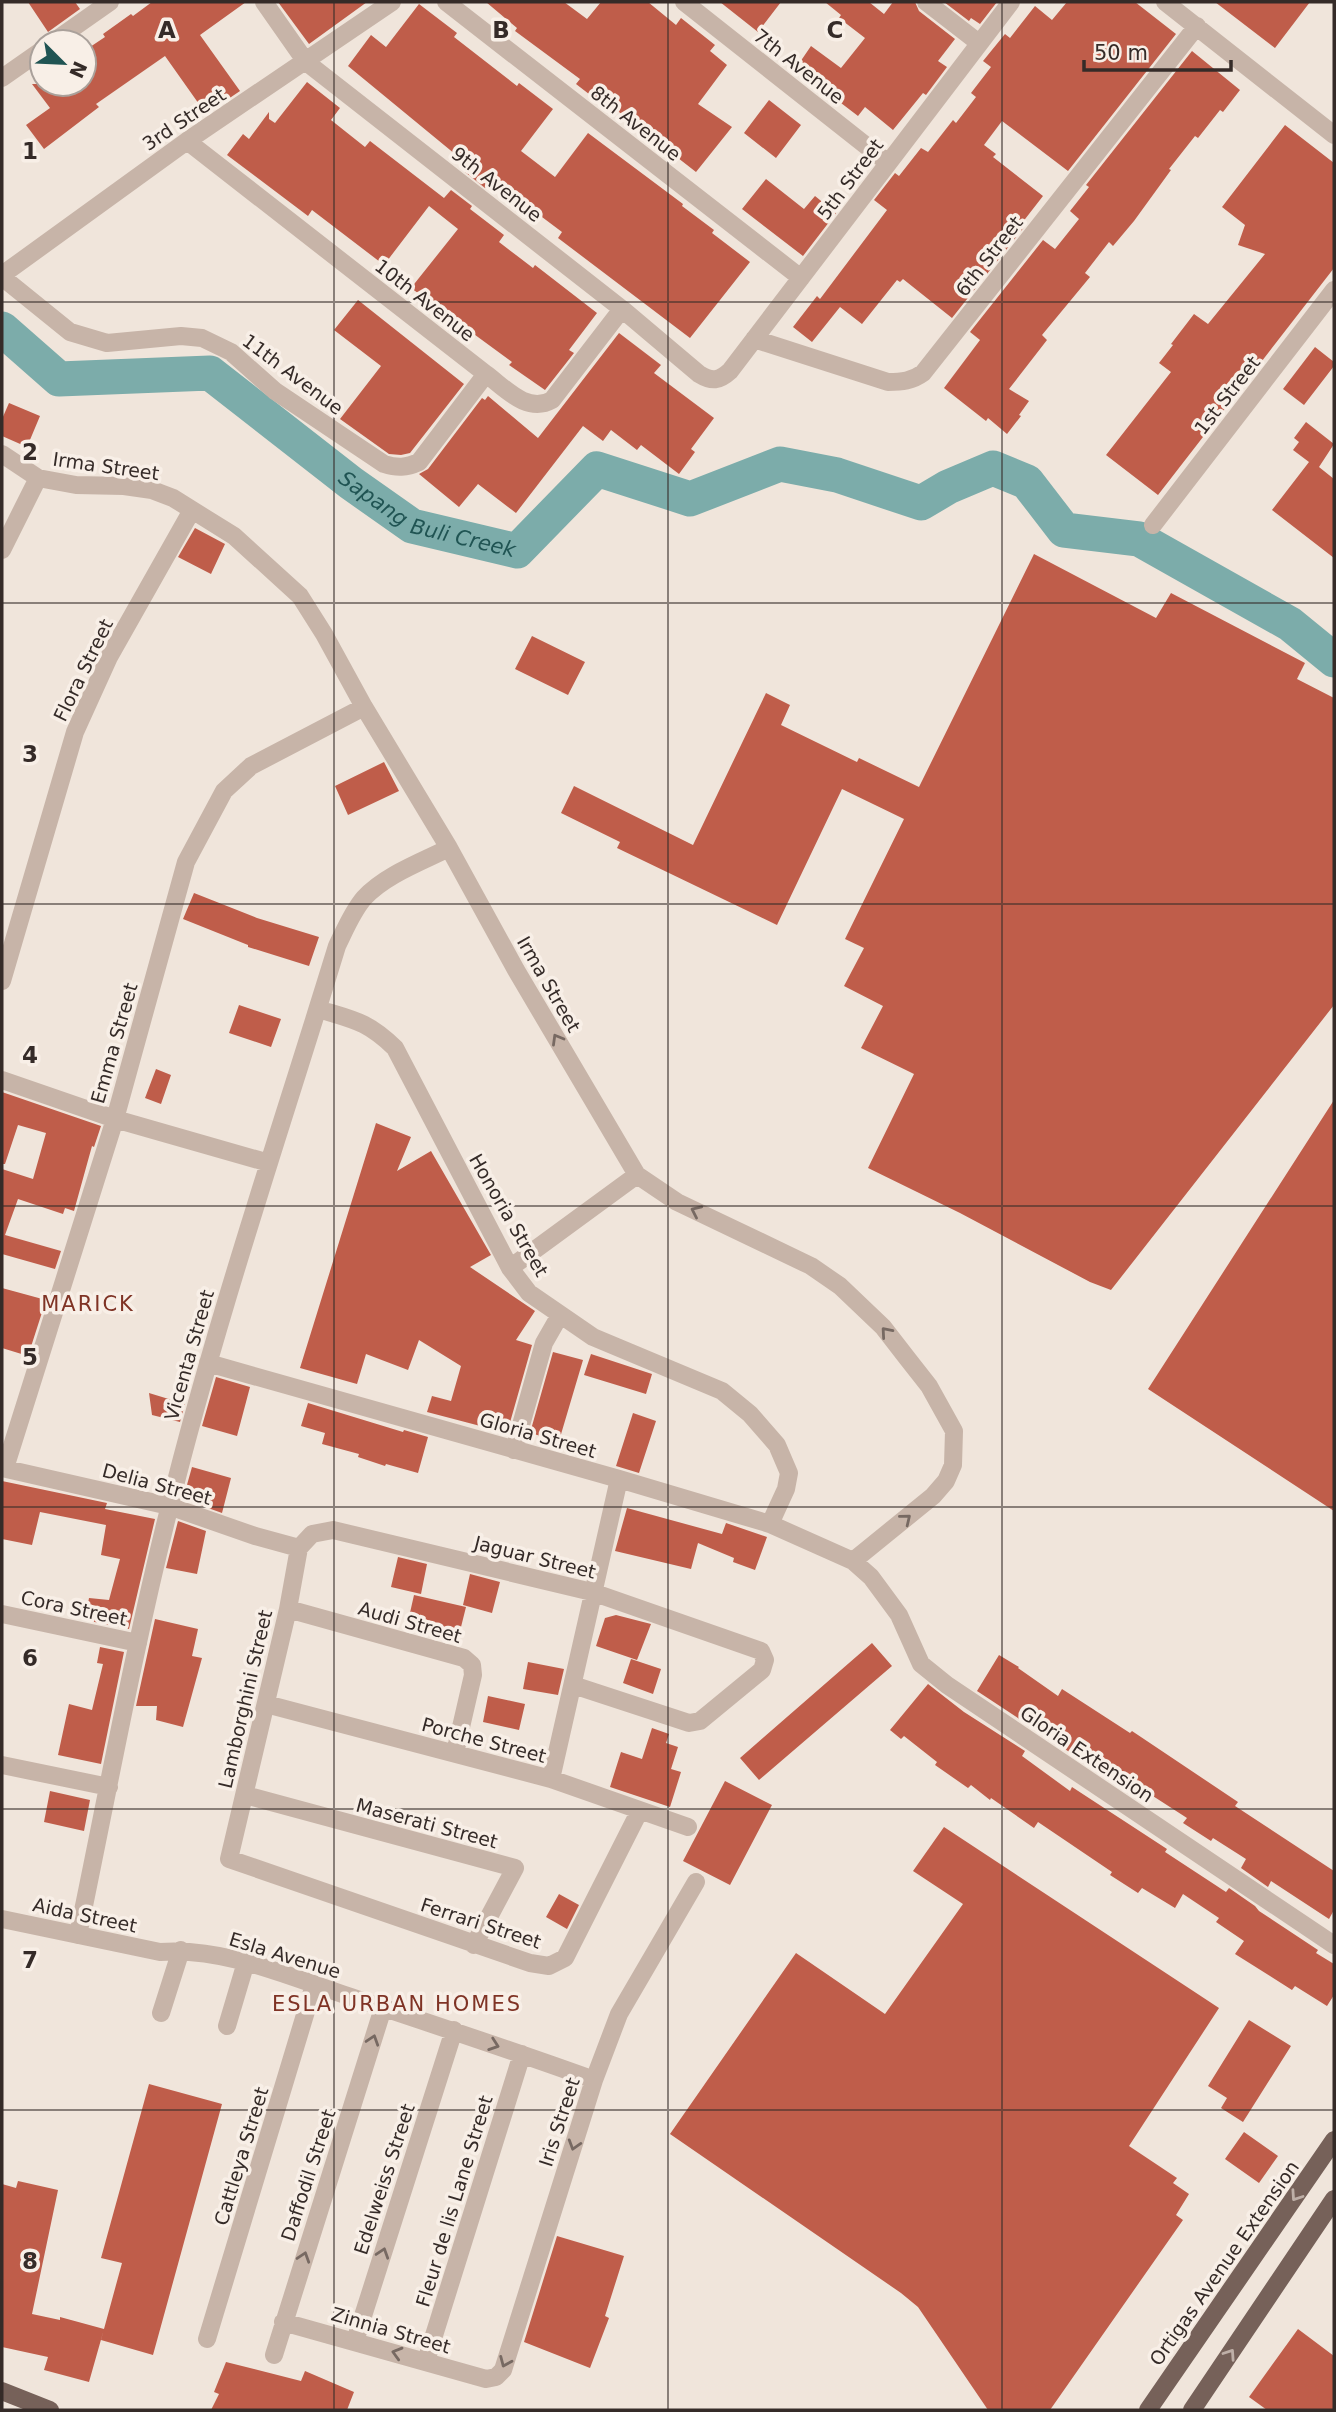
<svg xmlns="http://www.w3.org/2000/svg" width="1336" height="2412" font-family="'DejaVu Sans',sans-serif">
<rect width="100%" height="100%" fill="#f0e5db"/>
<g fill="none" stroke-linecap="round" stroke-linejoin="round">
<path stroke="#7cacaa" stroke-width="35" id="s1" d="M2,329L59,379L210,373L351,483L412,526L517,551L597,469L690,499L780,464L837,475L921,503L948,487L993,468L1027,482L1064,530L1139,539L1290,624L1334,660"/>
</g>
<path fill="#bf5d4a" d="M28,2H75L80,9L48,32Z
M152,2H246L200,35L240,91L206,114L165,56L96,104L99,107L44,149L26,125L50,108L32,84H84V51L105,37L103,34L131,14L133,16Z
M278,2H367L309,44Z
M486,2H564L587,19L601,2H648L676,25L681,18L715,45L710,51L727,65L698,104L732,127L696,172L610,105L607,108L576,84L580,79L515,31L517,28Z
M720,2H781L758,32Z
M825,2H869L884,14L893,2H915L919,11L955,39L938,61L947,67L926,95L923,93L893,130L865,107L858,116L824,90L828,86L798,65L811,46L841,68L865,38L839,18L841,15Z
M944,2H997L980,24L971,18L969,21Z
M1067,2H1135L1176,34L1068,171L1002,121L984,145L996,154L993,157L1043,196L1022,223L1025,226L952,318L903,279L900,282L897,280L862,324L840,307L812,342L793,327L817,296L820,299L887,210L874,200L895,173L899,176L921,148L928,152L953,120L956,123L976,97L971,93L991,67L983,61L1005,34L1010,38L1035,6L1052,20Z
M1215,2H1310L1275,48Z
M419,4L457,33L454,37L517,86L519,83L553,109L521,151L555,177L588,133L683,204L682,206L714,230L712,233L750,262L690,338L558,238L562,232L526,205L522,211L488,185L485,188L465,172L467,169L458,163L461,159L348,66L371,35L386,47Z
M1192,51L1240,90L1223,112L1220,110L1198,138L1195,136L1169,169L1171,170L1134,221L1113,246L1109,242L1085,273L1090,277L1042,335L1047,340L1009,389L1029,401L1019,415L1021,416L1007,434L988,418L986,421L944,388L980,340L970,332L1043,240L1055,249L1079,219L1070,211L1089,187L1086,185Z
M307,82L340,108L331,120L365,147L370,141L444,198L451,190L472,206L470,209L504,235L499,242L533,268L535,265L597,313L569,350L574,353L545,390L509,365L512,362L411,288L458,229L429,206L384,265L312,210L308,216L227,155L243,134L249,139L269,112V119L275,123Z
M769,100L801,125L776,158L744,133Z
M1285,125L1334,163V268L1158,495L1106,455L1171,372L1159,363L1173,345L1171,344L1194,314L1208,324L1265,254L1238,245L1245,225L1222,207Z
M766,179L804,209L815,196L836,213L803,256L742,209Z
M358,300L464,384L410,453L401,455L389,454L340,419L381,366L334,330Z
M619,333L661,365L654,373L714,418L691,449L695,452L679,474L641,445L637,450L611,430L603,441L583,426L516,513L478,484L459,507L419,474L428,469L482,398L485,400L488,396L538,438Z
M1315,347L1334,362V366L1304,405L1283,389Z
M9,403L40,416L27,447L2,436V419Z
M1306,422L1334,444L1319,467L1334,479V558L1272,510L1309,462L1293,450L1299,442L1294,438Z
M195,528L225,544L211,574L178,557Z
M1034,554L1156,618L1171,593L1305,663L1297,679L1334,698V1005L1111,1290L1090,1282L960,1213L868,1168L914,1074L861,1048L883,1006L844,986L864,948L845,939L904,819L842,789L777,925L617,848L620,842L561,813L574,786L693,845L766,693L790,705L781,725L857,762L859,758L919,787Z
M532,636L585,662L568,695L515,669Z
M384,762L399,791L348,815L335,786Z
M194,893L257,918L319,937L309,966L248,947V945L183,919Z
M239,1005L281,1019L271,1047L229,1033Z
M156,1069L171,1075L161,1104L145,1098Z
M2,1092L101,1126L94,1147L92,1146L74,1211L65,1208L63,1214L18,1199L5,1235L61,1251L55,1269L2,1254V1169L33,1179L46,1133L18,1125L5,1164H2Z
M1334,1100V1511L1148,1389Z
M376,1123L411,1137L397,1171L431,1151L491,1255L470,1267L535,1311L516,1340L532,1345L507,1433L427,1412L432,1396L451,1401L461,1366L419,1340L408,1370L366,1354L357,1384L300,1368Z
M2,1288L46,1300L28,1356L2,1348Z
M553,1352L583,1360L559,1441L530,1433Z
M591,1354L652,1374L646,1394L584,1375Z
M216,1377L250,1387L237,1436L202,1426Z
M149,1393L185,1404L180,1422L152,1415Z
M308,1403L403,1432L404,1430L428,1437L418,1473L386,1464L385,1466L358,1457L359,1454L322,1444L325,1433L301,1426Z
M633,1413L656,1421L639,1473L616,1466Z
M192,1467L231,1478L222,1513L183,1499Z
M2,1481L107,1503L105,1509L155,1519L129,1629L85,1620L89,1598L109,1600L120,1559L101,1555L106,1525L40,1512L32,1545L2,1539Z
M627,1508L722,1534L726,1523L767,1537L755,1570L733,1562L734,1558L698,1543L691,1569L615,1551Z
M178,1521L206,1531L197,1574L166,1568Z
M398,1557L427,1564L421,1594L391,1587Z
M470,1574L500,1582L492,1613L463,1605Z
M414,1595L466,1607L457,1643L431,1637L432,1633L407,1626Z
M616,1615L651,1624L637,1660L596,1646L605,1618Z
M155,1619L198,1629L192,1656L202,1658L183,1727L156,1720L157,1706H136Z
M872,1643L892,1666L759,1780L740,1758Z
M100,1647L124,1652L101,1764L58,1755L69,1704L92,1710L103,1664L97,1663Z
M999,1655L1019,1667L1018,1668L1058,1696L1062,1689L1130,1733L1132,1731L1238,1802L1235,1806L1334,1871V1910L1329,1919L1271,1881L1268,1887L1241,1868L1246,1859L1213,1838L1211,1841L1183,1823L1187,1818L1142,1789L1141,1790L1090,1757L1086,1763L977,1691Z
M631,1659L661,1669L653,1694L623,1683Z
M528,1662L564,1669L558,1695L523,1689Z
M928,1684L964,1712L1025,1751L1022,1756L1070,1791L1072,1787L1167,1849L1165,1852L1226,1892L1229,1888L1255,1906L1259,1911L1318,1950L1316,1953L1334,1964V1995L1327,2006L1295,1986L1292,1990L1235,1954L1244,1941L1216,1922L1219,1918L1183,1894L1175,1908L1142,1888L1138,1893L1110,1875L1112,1872L1038,1822L1034,1828L991,1798L990,1800L971,1785L968,1788L935,1765L937,1762L904,1736L901,1739L890,1730Z
M488,1696L525,1704L519,1730L483,1722Z
M652,1728L669,1734L666,1743L678,1747L671,1769L681,1772L670,1807L610,1787L621,1752L642,1759Z
M725,1781L772,1805L730,1885L683,1861Z
M50,1791L90,1800L84,1831L44,1822Z
M944,1827L1219,2008L1129,2146L1177,2178L1173,2183L1189,2194L1176,2215L1183,2220L1050,2410H988L918,2307L901,2293L670,2134L796,1953L885,2014L963,1904L913,1871Z
M559,1894L579,1905L567,1929L546,1917Z
M1249,2020L1291,2046L1243,2122L1221,2108L1227,2098L1208,2086Z
M149,2084L222,2104L153,2355L101,2340L122,2263L101,2258Z
M1244,2132L1278,2156L1259,2183L1225,2159Z
M18,2181L58,2190L32,2314L60,2320V2317L104,2329L89,2382L44,2370L48,2357L2,2347V2184L16,2188Z
M557,2236L624,2256L605,2316L609,2318L590,2368L524,2342Z
M1298,2329L1334,2356V2410H1267L1249,2397Z
M226,2362L301,2381L305,2371L354,2392L347,2410H211L219,2394L214,2392Z"/>
<g fill="none" stroke-linecap="round" stroke-linejoin="round">
<path stroke="#c7b4a8" stroke-width="18" d="M264,2L306,62L622,309L699,374C712,382 719,381 730,371L1011,2
M446,2L801,278
M684,2L888,163
M926,2L979,43
M1165,2L1334,135
M53,42L110,2
M2,78L42,50
M187,141L486,374C505,388 527,414 552,400L622,309
M2,275L187,141L392,2
M2,277L70,332L107,343L181,336L202,338L231,352L275,391L384,464C397,468 406,468 419,462L486,374
M754,339L888,382C902,382 912,381 923,373L1197,26
M2,454L38,478L76,485L124,486L152,490L173,498L234,536L300,596L324,634L364,707L449,848L516,970L637,1175L677,1202L811,1266L840,1286L883,1327L907,1358L929,1386L954,1431L953,1465L946,1481L933,1496L853,1561
M1153,525L1334,290
M2,550L38,478
M2,981L75,732L109,657L192,510
M318,1009C354,1020 367,1021 395,1048L510,1268L529,1293L593,1337L722,1391L750,1414L777,1445L789,1473L786,1489L770,1524
M2,1080L115,1119L269,1163
M510,1268L637,1175
M208,1363L619,1479L770,1524L853,1561L871,1577L899,1615L921,1664L947,1685L1334,1945
M514,1450L544,1343L560,1315
M2,1468L169,1506L255,1536L299,1548
M5,1468L115,1119L186,862L224,791L251,766L364,707
M299,1548L288,1609L229,1859L530,1963L549,1966L565,1958L639,1812
M299,1548L312,1534L333,1530L592,1592L761,1651L765,1660L762,1670L700,1721L689,1723L573,1685
M288,1609L464,1658L472,1665L473,1675L455,1753
M2,1614L138,1643
M266,1704L551,1779L688,1827
M2,1765L109,1787
M551,1779L619,1479
M245,1795L515,1868L474,1945
M2,1919L160,1952C225,1947 290,1977 351,1997C432,2024 514,2051 594,2080
M78,1935C108,1791 134,1647 170,1505C217,1316 280,1132 337,946C345,930 352,912 364,898C385,875 421,862 449,848
M161,2013L181,1950
M227,2026L246,1962
M283,2322L486,2379L496,2377L503,2370L594,2080L619,2014L696,1882
M207,2339L314,1985
M355,2341L454,2030
M274,2355L383,2008
M426,2361L522,2054"/>
<path stroke="#766159" stroke-width="18" d="M2,2391L50,2410
M1148,2410L1334,2140
M1192,2410L1334,2199"/>
</g>
<defs><path id="oneway-chevron" d="M-2-3.5L2.5 0L-2 3.5" fill="none" stroke-width="1.6" stroke-linecap="round" stroke-linejoin="round" transform="scale(1.75)"/></defs>
<g stroke="#776962">
<use href="#oneway-chevron" transform="translate(557 1039) rotate(-120)"/>
<use href="#oneway-chevron" transform="translate(696 1211) rotate(-155)"/>
<use href="#oneway-chevron" transform="translate(886 1332) rotate(-131)"/>
<use href="#oneway-chevron" transform="translate(906 1519) rotate(-39)"/>
<use href="#oneway-chevron" transform="translate(373 2040) rotate(-72)"/>
<use href="#oneway-chevron" transform="translate(494 2045) rotate(19)"/>
<use href="#oneway-chevron" transform="translate(574 2145) rotate(107)"/>
<use href="#oneway-chevron" transform="translate(383 2253) rotate(-72)"/>
<use href="#oneway-chevron" transform="translate(304 2257) rotate(-72)"/>
<use href="#oneway-chevron" transform="translate(397 2353) rotate(-164)"/>
<use href="#oneway-chevron" transform="translate(505 2362) rotate(113)"/>
</g>
<g stroke="#beafa7">
<use href="#oneway-chevron" transform="translate(1296 2196) rotate(124)"/>
<use href="#oneway-chevron" transform="translate(1230 2354) rotate(-56)"/>
</g>
<path fill="none" stroke="#352b28" stroke-width="2" stroke-opacity="0.55" d="M334,2V2410M668,2V2410M1002,2V2410M2,302H1334M2,603H1334M2,904H1334M2,1206H1334M2,1507H1334M2,1809H1334M2,2110H1334"/>
<g text-anchor="middle" dominant-baseline="central" stroke-width="7" stroke-linejoin="round" paint-order="stroke">
<g font-size="19" fill="#352b28" stroke="#f8efe7">
<text transform="translate(799 66) rotate(38)">7th Avenue</text>
<text transform="translate(184 119) rotate(-34)">3rd Street</text>
<text transform="translate(636 123) rotate(38)">8th Avenue</text>
<text transform="translate(850 179) rotate(-53)">5th Street</text>
<text transform="translate(497 184) rotate(38)">9th Avenue</text>
<text transform="translate(989 256) rotate(-52)">6th Street</text>
<text transform="translate(425 300) rotate(38)">10th Avenue</text>
<text transform="translate(293 374) rotate(37)">11th Avenue</text>
<text transform="translate(1227 395) rotate(-52)">1st Street</text>
<text transform="translate(106 466) rotate(8)">Irma Street</text>
<text transform="translate(83 670) rotate(-64)">Flora Street</text>
<text transform="translate(549 984) rotate(60)">Irma Street</text>
<text transform="translate(114 1043) rotate(-74)">Emma Street</text>
<text transform="translate(509 1215) rotate(60)">Honoria Street</text>
<text transform="translate(189 1355) rotate(-74)">Vicenta Street</text>
<text transform="translate(538 1435) rotate(16)">Gloria Street</text>
<text transform="translate(157 1484) rotate(15)">Delia Street</text>
<text transform="translate(535 1557) rotate(14)">Jaguar Street</text>
<text transform="translate(74 1608) rotate(12)">Cora Street</text>
<text transform="translate(410 1622) rotate(16)">Audi Street</text>
<text transform="translate(245 1699) rotate(-77)">Lamborghini Street</text>
<text transform="translate(484 1740) rotate(15)">Porche Street</text>
<text transform="translate(1087 1754) rotate(34)">Gloria Extension</text>
<text transform="translate(427 1823) rotate(15)">Maserati Street</text>
<text transform="translate(85 1915) rotate(12)">Aida Street</text>
<text transform="translate(481 1923) rotate(18)">Ferrari Street</text>
<text transform="translate(285 1955) rotate(17)">Esla Avenue</text>
<text transform="translate(559 2122) rotate(-72)">Iris Street</text>
<text transform="translate(241 2156) rotate(-73)">Cattleya Street</text>
<text transform="translate(308 2175) rotate(-72)">Daffodil Street</text>
<text transform="translate(384 2179) rotate(-72)">Edelweiss Street</text>
<text transform="translate(454 2201) rotate(-73)">Fleur de lis Lane Street</text>
<text transform="translate(1224 2263) rotate(-55)">Ortigas Avenue Extension</text>
<text transform="translate(391 2330) rotate(16)">Zinnia Street</text>
</g>
<g font-size="21" font-style="italic" fill="#205453" stroke="#f8efe7">
<text stroke="none"><textPath href="#s1" startOffset="490">Sapang Buli Creek</textPath></text>
</g>
<g font-size="21" letter-spacing="2" fill="#7f3325" stroke="#f8efe7">
<text x="88" y="1304">MARICK</text>
<text x="397" y="2004">ESLA URBAN HOMES</text>
</g>
</g>
<g font-size="23" text-anchor="middle" font-weight="bold" fill="#352b28" stroke="#f8efe7" stroke-width="7" stroke-linejoin="round" paint-order="stroke">
<text x="167" y="38">A</text>
<text x="501" y="38">B</text>
<text x="835" y="38">C</text>
<text x="30" y="159">1</text>
<text x="30" y="460">2</text>
<text x="30" y="762">3</text>
<text x="30" y="1063">4</text>
<text x="30" y="1365">5</text>
<text x="30" y="1666">6</text>
<text x="30" y="1968">7</text>
<text x="30" y="2269">8</text>
</g>
<rect width="1336" height="2412" fill="none" stroke="#352b28" stroke-width="7"/>
<g transform="translate(63 63) rotate(114)"><circle r="33" fill="#f8efe7" stroke="#aaa19b" stroke-width="2"/>
<path d="M0-5L12 26L0 18L-12 26Z" fill="#205453"/>
<text y="-10" font-size="19" font-weight="bold" text-anchor="middle" fill="#352b28">N</text>
</g>
<path d="M1084 60v10h147v-10" fill="none" stroke="#352b28" stroke-width="3.5"/>
<text x="1094" y="60" font-size="21" fill="#352b28" stroke="#f8efe7" stroke-width="5" paint-order="stroke">50 m</text>
</svg>
